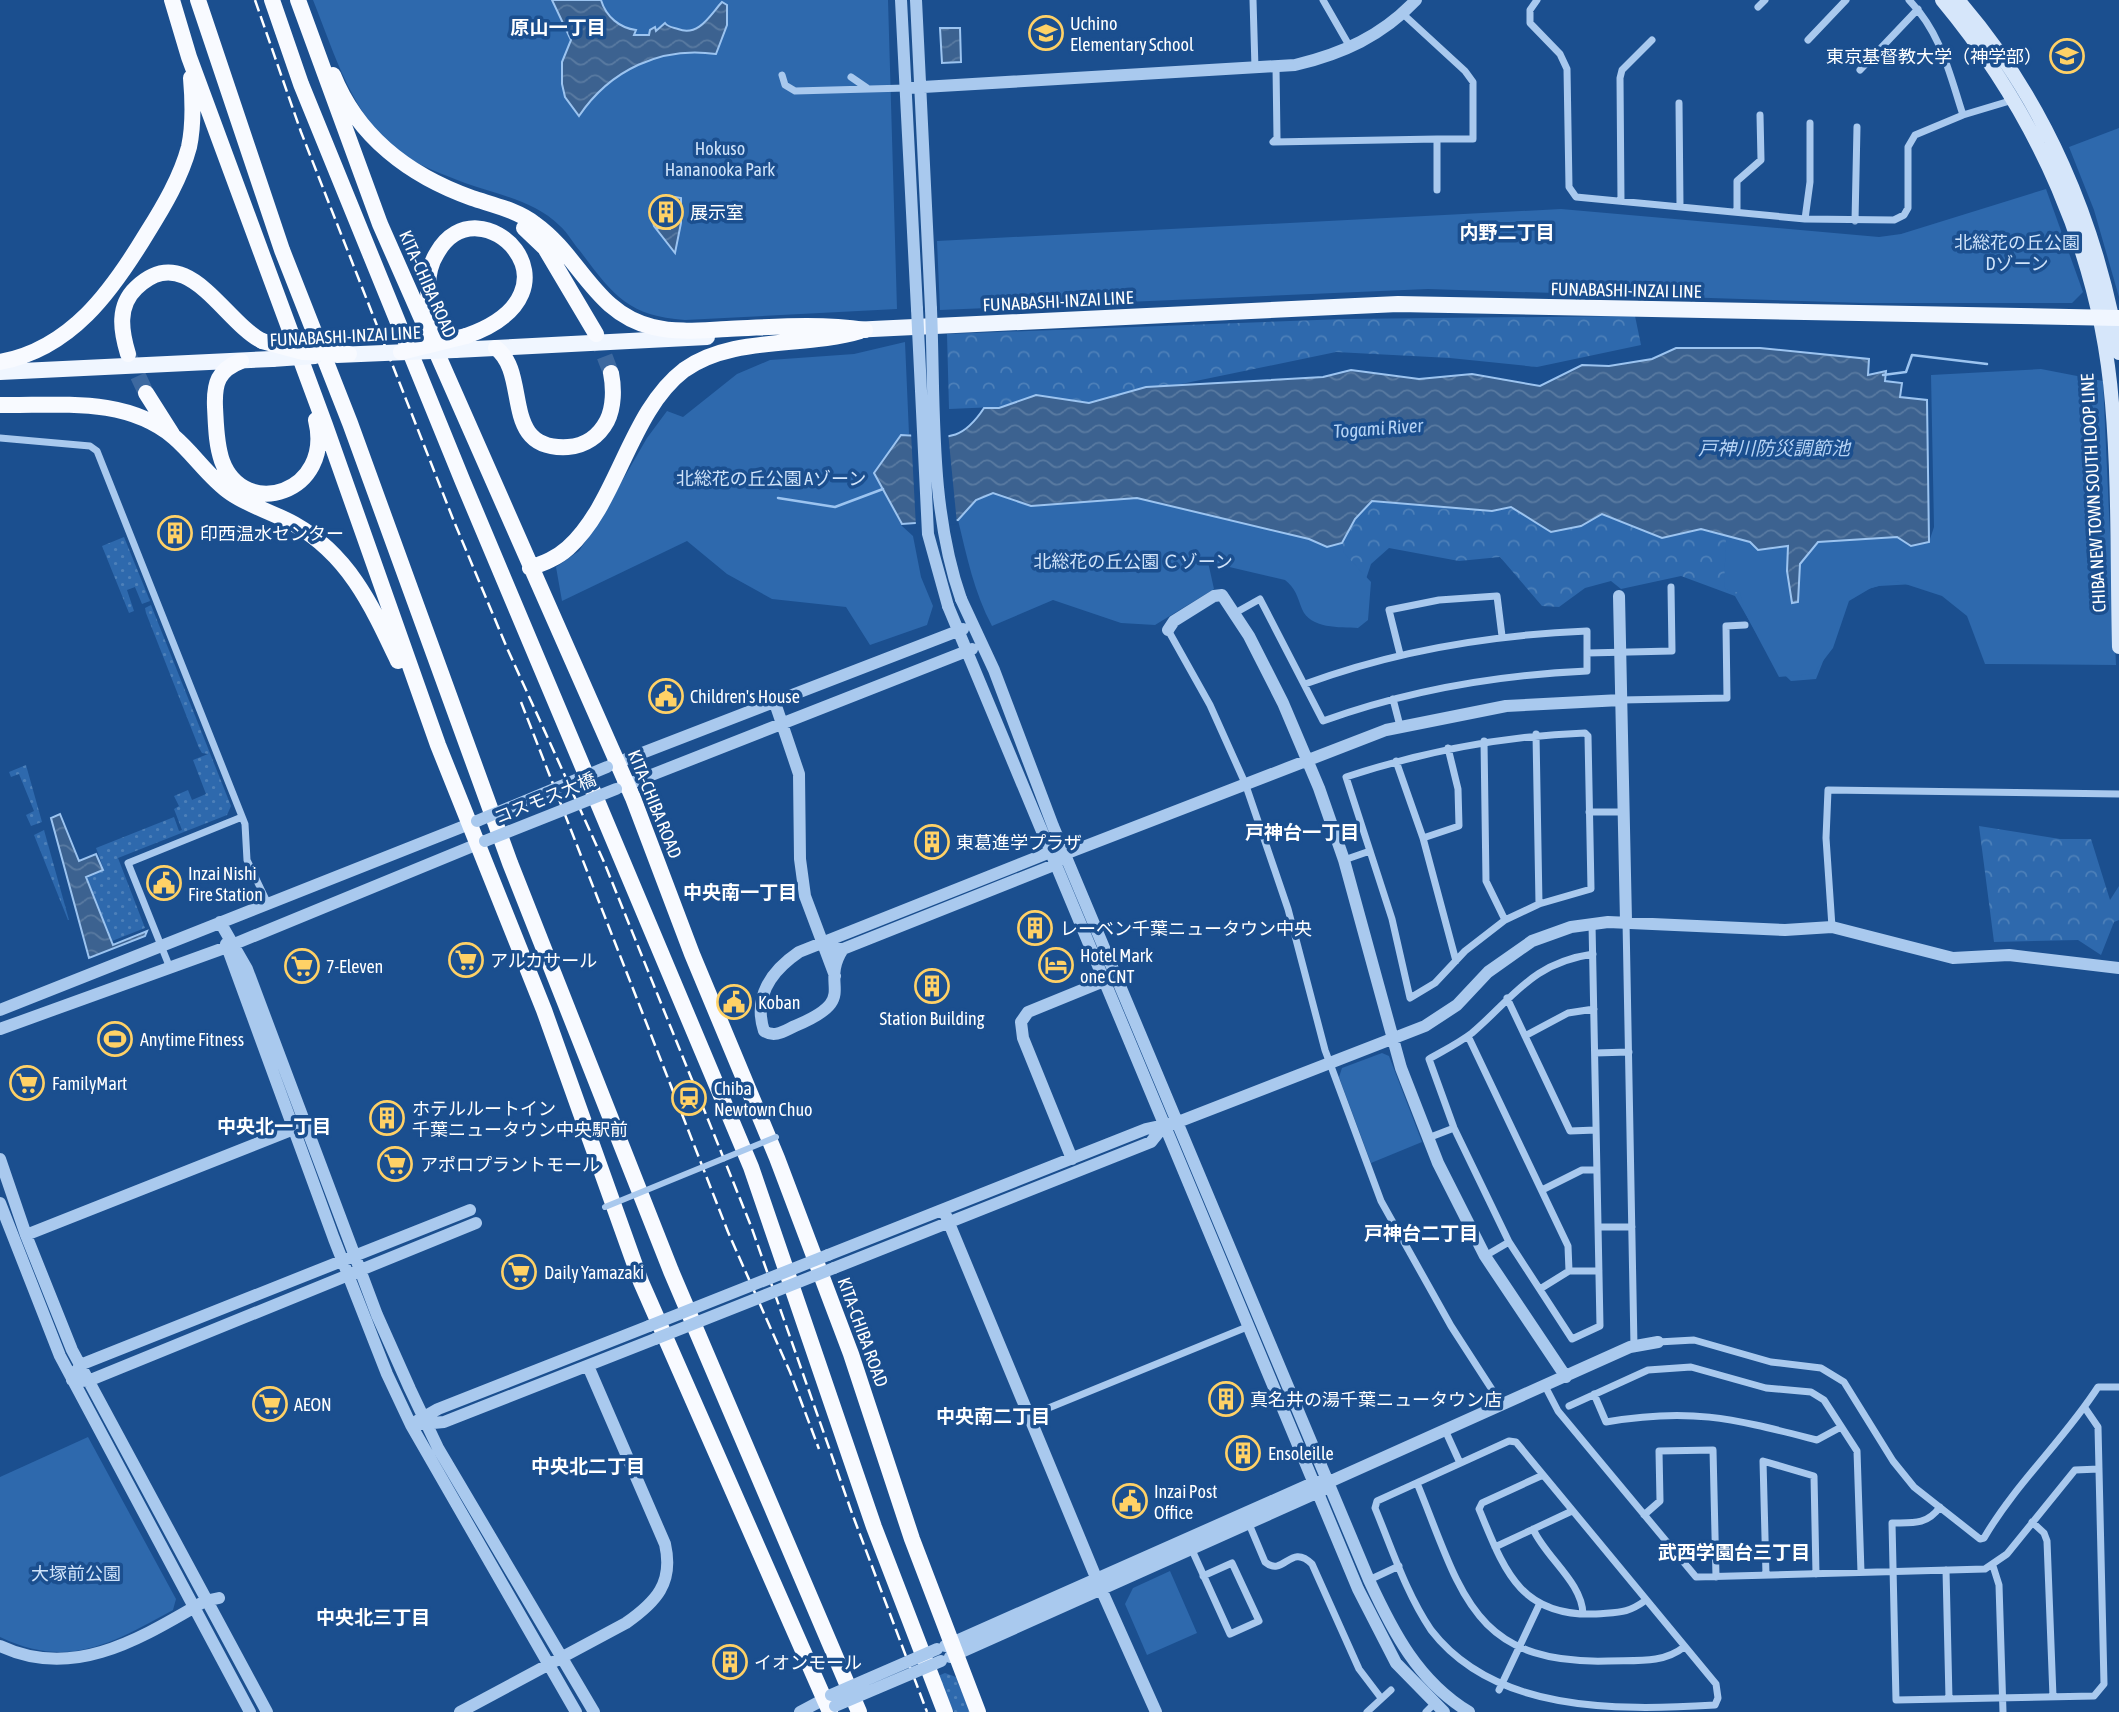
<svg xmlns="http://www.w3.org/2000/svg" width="2119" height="1712" font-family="'Asap Condensed','Noto Sans JP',sans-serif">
<defs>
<pattern id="grass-dots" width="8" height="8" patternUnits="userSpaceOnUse" patternTransform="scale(1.75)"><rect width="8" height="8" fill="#2e69ad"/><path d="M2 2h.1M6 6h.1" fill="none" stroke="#4d80b9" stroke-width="1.8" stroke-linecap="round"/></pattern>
<pattern id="forest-crowns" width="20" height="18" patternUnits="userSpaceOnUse" patternTransform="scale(1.75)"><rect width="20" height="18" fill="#2e69ad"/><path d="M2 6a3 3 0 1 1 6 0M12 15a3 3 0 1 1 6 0" fill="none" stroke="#4d80b9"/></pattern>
<pattern id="water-waves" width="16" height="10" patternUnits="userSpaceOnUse" patternTransform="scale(1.75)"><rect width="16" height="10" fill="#3c6290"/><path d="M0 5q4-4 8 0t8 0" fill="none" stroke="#597aa1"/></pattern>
</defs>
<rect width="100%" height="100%" fill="#1b4f8f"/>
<path fill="url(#grass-dots)" d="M124,537L150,601L142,604L135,587L127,590L134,611L129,613L102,546Z
M151,605L231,806L227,815L118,858L145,928L112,941L87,878L104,870L96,848L174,817L179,831L182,830L174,809L179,806L174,796L188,790L192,800L206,794L193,760L208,754L202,753L199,748L146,613L145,608Z
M26,765L42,822L31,826L26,815L34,811L19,774L11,777L9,772Z
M44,830L69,920H68L34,835Z
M945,1673L956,1677L970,1712H954L938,1676Z"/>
<path fill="url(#forest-crowns)" d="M1635,316L1641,345L1537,367L1450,358L1336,352L1089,403L949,409L947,334L1344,319Z
M1137,498L1342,543L1355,519L1372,501L1492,511L1511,507L1551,532L1581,526L1601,514L1662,538L1701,529L1750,542L1800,564L1914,584L1879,586L1850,594L1816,679L1791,681L1776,667L1735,596L1681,576L1621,589L1611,581L1585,588L1559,607L1542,606L1500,557L1459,561L1389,548L1371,564L1361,594L1284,575L1066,502Z
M1979,826L2060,839H2091L2110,900L2119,886V920L2114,922L2101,955L2078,940L1994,942Z"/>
<path fill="#2e69ad" d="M313,0H888L897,309L685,320C628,316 613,295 580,251C573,243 568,233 560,226C534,200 498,195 465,183C445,175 419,166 402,154C352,118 335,54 313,0Z
M2119,128V297L2094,210L2069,147Z
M2046,189L2083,292L2072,303H1864L1428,289L940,310L937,241L1561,209L1879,237L1901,234Z
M905,342L909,434L901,435L874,473L902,526L913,536L921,577L933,606L927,625L870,645L846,607L772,599L727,574L687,541L562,601L556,567L579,551L596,526L647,438L667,411L683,417L737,374L770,360L854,354Z
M2041,369L2103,381L2116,665L1985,664L1967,616L1942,596L1896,581L1871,588L1849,601L1833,648L1813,674L1779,677L1744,611L1740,592H1731L1724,588L1726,537L1750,542L1758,550L1789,546L1787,571L1793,603L1798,602L1800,564L1818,542L1897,537L1911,546L1929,542L1934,527L1931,375Z
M993,493L1031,506L1137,498L1309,539L1327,547L1342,543L1344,553L1371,582L1368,620L1358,628C1340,627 1310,629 1302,609C1297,596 1296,589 1285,580L1208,562L1214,589L1155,625L1121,623L1053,600L992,626C974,592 967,557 958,520L976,500Z
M1382,1053L1389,1056L1422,1142L1371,1163L1339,1077L1342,1068Z
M88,1437L176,1599L173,1610C112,1643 69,1670 0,1637V1477Z
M1170,1571L1197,1633L1147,1655L1125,1604L1133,1588Z"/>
<path fill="url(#water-waves)" stroke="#9cc4f0" stroke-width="2" d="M552,0H601C606,17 620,28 636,30L634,35H649L650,30L655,27L656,31L665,23C668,27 671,27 678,29C699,37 710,15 722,2L727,5V25L716,54C661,46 610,70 579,116L565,97L562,84V62L571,40Z
M940,28H960L961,62L942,63Z
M675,197L681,198V223L675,253L654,226L650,210L660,208L657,228L670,229Z
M1676,348H1760L1869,359L1868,375L1886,371L1885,381L1902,383L1900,397L1927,400L1929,542L1911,546L1897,537L1818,542L1800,564L1798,602L1792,603L1787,571L1788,546L1758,550L1750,542L1701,529L1662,538L1602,514L1581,526L1551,532L1511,507L1492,511L1372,501L1355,519L1342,543L1327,547L1309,539L1137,498L1031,506L993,493L976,500L958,520L902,524L874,473L901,435C943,436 959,446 984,408H999L1036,395L1089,403L1146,387L1323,377L1351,370L1419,379L1472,374L1540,386L1582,365L1609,366L1652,359Z
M60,814L79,861L96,854L103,870L86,877L113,945L147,931L145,936L89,958L51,818Z"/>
<path fill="#1b4f8f" d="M911,432H948L957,524L916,527Z"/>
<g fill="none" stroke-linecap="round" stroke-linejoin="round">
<path stroke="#9cc4f0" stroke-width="2.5" d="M1883,375L1906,372L1912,355L1987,364
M778,498L835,507L883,489"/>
<path stroke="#3d69a0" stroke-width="16" stroke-dasharray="16 8" stroke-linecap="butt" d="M596,334L611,373
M128,354L146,393"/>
<path stroke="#a9c9ee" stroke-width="7" d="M1253,0L1255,68
M1323,0L1350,47
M1537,0L1530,10V23L1560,54L1567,69L1569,187L1576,197L1805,219L1894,220L1904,215L1908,208V147L1915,135L1963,115L2013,100
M1909,0C1941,33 1949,72 1963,115
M1758,7L1765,0
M1403,14L1465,71L1473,82V139H1437V190
M1808,40L1846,0
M1276,67L1277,138L1273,142L1437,139
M1860,70L1918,9
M782,75L785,85L795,91L906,88
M851,77L867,88
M1679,103L1680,206
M1621,201L1620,78L1622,70L1652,40
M1737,210V181L1761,160L1760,115
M1805,219L1810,182V123
M1855,221L1857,127
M0,438L90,446L97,451L245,824L247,860L268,904
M1235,613L1260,599L1323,721C1409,690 1496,675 1587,671V631C1489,635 1397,650 1305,684
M1168,630L1210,705L1245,783L1288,909L1325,1050L1381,1201L1451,1326L1502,1405
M1587,653L1672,651L1671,587
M1400,654L1389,610L1439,600L1497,596L1502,636
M1393,699L1400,726
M1621,700L1727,698L1726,626L1745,625
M1585,733L1588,736L1591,889L1539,904L1505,920L1465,951L1435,983L1410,998L1392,919L1346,777C1425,751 1502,736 1585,733Z
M1536,734L1539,904
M1484,741L1486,881L1505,920
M1396,761L1423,838L1456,961
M1589,812H1624
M1423,838L1459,826L1458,789L1448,748
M1344,860L1370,851
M1626,921L1634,1346
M1592,924L1600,1326L1572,1339L1509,1242L1454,1128L1429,1059C1443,1051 1459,1043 1472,1033C1515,996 1532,963 1593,954
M1832,927L1826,838L1828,790L2119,794
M170,968L128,863L242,817
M1507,998L1570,1131L1596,1130
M1468,1036L1568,1246L1569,1271
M1525,1036L1568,1013L1594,1009
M1595,1053L1629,1052
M1428,1138L1454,1128
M1542,1190L1582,1170H1597
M1598,1227H1632
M1485,1256L1509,1242
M1540,1289L1569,1271H1599
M1658,1342L1694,1340L1771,1362L1821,1368L1844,1382L1893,1461L1914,1487L1980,1539L1984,1538C2016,1483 2064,1440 2098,1387H2119
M1545,1386L1558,1411L1696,1577L1985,1569L2007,1554L2075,1470L2099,1469
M1594,1394L1606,1422C1692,1407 1734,1419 1817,1440L1841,1427
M1569,1406L1648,1370L1691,1367L1766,1388L1811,1392L1824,1400L1857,1451L1861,1572
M1029,1416L1247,1327
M1445,1430L1460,1463
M1509,1441L1516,1442L1716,1684L1718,1698L1715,1705C1614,1711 1494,1712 1431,1630C1406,1593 1392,1549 1375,1508L1377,1501Z
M1543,1475L1482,1503L1479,1509C1504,1569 1519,1617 1596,1614C1619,1612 1627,1614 1646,1600
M1417,1483C1461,1590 1471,1665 1608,1661C1635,1660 1663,1664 1684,1647
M1940,1507C1927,1525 1913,1523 1892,1523L1896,1700L2094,1696L2104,1684L2098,1427L2085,1408
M1644,1515L1660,1501L1659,1451L1713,1450L1716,1577
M2032,1522L2044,1533L2047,1541L2053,1697
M1249,1524L1265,1562C1284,1578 1290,1542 1312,1564L1359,1669L1381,1698
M1533,1529C1546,1558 1582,1582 1583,1614
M1495,1547L1572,1511
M1192,1550L1230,1634L1259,1621L1232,1563L1203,1576
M1993,1566L1999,1585L2003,1712
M1946,1570L1949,1699
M1766,1575L1763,1461L1814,1476L1816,1574
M1369,1580L1399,1566
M1499,1690L1540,1603
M1367,1712L1391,1690
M1426,1712L1434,1704"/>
<path stroke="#a9c9ee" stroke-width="12" d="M901,0L917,309
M916,0L931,309
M906,88L1295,65C1342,54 1382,36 1416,0
M1619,596L1626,921
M961,599L994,670L1053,826L1369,1580C1393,1632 1418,1681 1469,1712
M948,606L1358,1589L1396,1663L1444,1712
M1168,630L1174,621L1214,596L1222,595L1249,636L1283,703L1319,788L1344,860L1401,1068L1438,1163L1485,1256L1566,1377
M775,703L799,774L800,859L805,896L835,976
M611,765L963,629
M621,787L972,649
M220,922L247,969L377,1315L410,1389L438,1448L594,1712
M821,942L831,949H843L1054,865L1065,854L1386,730L1506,706L1621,700
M226,944L334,1239L387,1374L411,1425L576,1712
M843,949C818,987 862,998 795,1026C784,1031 775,1038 764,1031C753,997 771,971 799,952L1048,853H1054
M0,1010L477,821
M0,1029L227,947L485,841
M0,1159L26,1235L72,1350L267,1712
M1072,1159L1023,1038L1021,1022L1028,1012L1104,981
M0,1203L60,1356L250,1712
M470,1210L80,1365L72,1380L88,1381L476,1223
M944,1211L1097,1580L1156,1712
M26,1235L294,1129
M828,1255L1146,1129L1178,1122L1425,1026L1457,1005L1488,972L1532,941L1571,927L1608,922L1785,930L1832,927L1953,958L2009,955L2119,968
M834,1268L1151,1142L1163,1127
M417,1421L438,1409L649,1326
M422,1424L444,1422L655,1339
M0,1646C74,1681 141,1638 205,1601L219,1598
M945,1646L1315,1482H1329L1630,1347L1658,1342
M950,1657L1323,1490
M460,1712L626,1623C656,1602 674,1583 665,1544L588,1366
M800,1712L830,1696"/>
<path stroke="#d6e6fa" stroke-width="14" d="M1942,0C2037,114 2100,254 2112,403C2119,484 2117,566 2119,647
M1958,0C2045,100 2097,223 2119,353"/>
<path stroke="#f0f6ff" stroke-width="16" d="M852,330L1398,304L2119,318
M455,350L707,337
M0,372L272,359"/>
<path stroke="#f8faff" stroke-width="16" d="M172,0L189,57L325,425L438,745L544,1010L641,1282L830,1712
M198,0L282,250L350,423L510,863L671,1271L859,1712
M272,0L301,84L463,482L751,1167L874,1527L945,1712
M298,0L380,224L633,798L692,954L777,1158L851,1354L912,1539L978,1712
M333,75C358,137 410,176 472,198C493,205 517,210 535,224C580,256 595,314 653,327C677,333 703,330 727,329C773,327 820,323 865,330
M524,228L545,248L596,334
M437,330C427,306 423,275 437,253C479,179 594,291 466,336
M496,348C531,375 499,451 568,447C585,446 599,436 607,421C614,407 614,388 611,373
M128,354C121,331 117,306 136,288C187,239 222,320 262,341
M241,361C218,370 214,383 215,407C216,425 216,444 222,461C244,521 334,493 316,420
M0,362C71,349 112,291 147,233C164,206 181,177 189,147C194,124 193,101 191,78
M146,393L172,434
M0,405C59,406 125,396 174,437C194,454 210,479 231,493C250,506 274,513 294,524C349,555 372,606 398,661
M530,568C544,563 557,558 568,548C618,503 629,412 684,370C732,335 805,348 860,331"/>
<path stroke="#fff" stroke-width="2.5" stroke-dasharray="12 5" stroke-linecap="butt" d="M255,0L301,132L453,519L507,648L604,862L751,1226L853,1516L927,1712
M521,702L728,1232L790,1372L819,1449"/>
<path stroke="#a9c9ee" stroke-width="6" d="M605,1207L776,1137"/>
<path stroke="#a9c9ee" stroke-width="12" d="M917,309L928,534L948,606
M931,309C935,404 929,508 961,599
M477,821L607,767
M485,841L616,789
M649,1326L828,1255
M655,1339L834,1268
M831,1695L937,1649
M835,1706L941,1661"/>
<path stroke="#f0f6ff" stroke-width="16" d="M337,355L455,350
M272,359L315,356"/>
<path stroke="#f8faff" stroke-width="16" d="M262,341L303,352L349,354
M401,352L466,336"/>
</g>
<defs>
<g id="school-ring" transform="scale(1.75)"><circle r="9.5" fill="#1b4f8f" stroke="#ffd166" stroke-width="1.5"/><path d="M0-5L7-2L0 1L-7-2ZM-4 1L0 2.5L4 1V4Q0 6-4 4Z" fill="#ffd166"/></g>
<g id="university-ring" transform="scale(1.75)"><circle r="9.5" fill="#1b4f8f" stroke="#ffd166" stroke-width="1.5"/><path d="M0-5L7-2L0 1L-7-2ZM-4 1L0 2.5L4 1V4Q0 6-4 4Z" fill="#ffd166"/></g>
<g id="building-ring" transform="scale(1.75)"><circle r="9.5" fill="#1b4f8f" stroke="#ffd166" stroke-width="1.5"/><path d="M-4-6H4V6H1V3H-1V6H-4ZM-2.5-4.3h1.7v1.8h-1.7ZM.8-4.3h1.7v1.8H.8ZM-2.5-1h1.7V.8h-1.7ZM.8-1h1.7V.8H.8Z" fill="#ffd166"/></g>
<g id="civic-ring" transform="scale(1.75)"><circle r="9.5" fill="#1b4f8f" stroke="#ffd166" stroke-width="1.5"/><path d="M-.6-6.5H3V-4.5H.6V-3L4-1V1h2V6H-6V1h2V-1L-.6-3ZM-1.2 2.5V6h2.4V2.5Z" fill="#ffd166"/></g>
<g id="supermarket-ring" transform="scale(1.75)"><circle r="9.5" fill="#1b4f8f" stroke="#ffd166" stroke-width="1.5"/><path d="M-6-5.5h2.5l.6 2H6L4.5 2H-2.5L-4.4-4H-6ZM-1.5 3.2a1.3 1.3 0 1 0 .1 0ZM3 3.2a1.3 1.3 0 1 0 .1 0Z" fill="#ffd166"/></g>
<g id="hotel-ring" transform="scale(1.75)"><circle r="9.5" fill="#1b4f8f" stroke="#ffd166" stroke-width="1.5"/><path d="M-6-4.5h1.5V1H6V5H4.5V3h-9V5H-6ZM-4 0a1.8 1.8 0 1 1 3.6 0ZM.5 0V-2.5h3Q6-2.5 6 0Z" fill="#ffd166"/></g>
<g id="stadium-ring" transform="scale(1.75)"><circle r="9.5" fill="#1b4f8f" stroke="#ffd166" stroke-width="1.5"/><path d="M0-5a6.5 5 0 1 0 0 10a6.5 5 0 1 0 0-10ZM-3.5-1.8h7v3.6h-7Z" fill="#ffd166"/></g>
<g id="station-ring" transform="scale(1.75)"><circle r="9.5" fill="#1b4f8f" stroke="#ffd166" stroke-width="1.5"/><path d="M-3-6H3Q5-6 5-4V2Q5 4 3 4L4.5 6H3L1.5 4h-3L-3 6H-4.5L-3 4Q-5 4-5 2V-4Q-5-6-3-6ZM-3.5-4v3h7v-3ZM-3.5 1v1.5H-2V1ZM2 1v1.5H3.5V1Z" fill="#ffd166"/></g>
</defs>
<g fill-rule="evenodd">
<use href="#school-ring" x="1046" y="33"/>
<use href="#university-ring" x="2067" y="56"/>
<use href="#building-ring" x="666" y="212"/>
<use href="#building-ring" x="175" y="533"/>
<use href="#civic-ring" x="666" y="696"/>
<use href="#building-ring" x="932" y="842"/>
<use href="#civic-ring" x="164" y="883"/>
<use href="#building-ring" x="1035" y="928"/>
<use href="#supermarket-ring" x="466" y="960"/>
<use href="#hotel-ring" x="1056" y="965"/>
<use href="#supermarket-ring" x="302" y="966"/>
<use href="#building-ring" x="932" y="986"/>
<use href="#civic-ring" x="734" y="1002"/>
<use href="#stadium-ring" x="115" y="1039"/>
<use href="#supermarket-ring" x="27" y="1083"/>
<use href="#station-ring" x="689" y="1098"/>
<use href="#building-ring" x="387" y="1118"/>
<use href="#supermarket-ring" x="395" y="1164"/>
<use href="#supermarket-ring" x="519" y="1272"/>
<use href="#building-ring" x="1226" y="1399"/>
<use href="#supermarket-ring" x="270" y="1404"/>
<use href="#building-ring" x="1243" y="1453"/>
<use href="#civic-ring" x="1130" y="1501"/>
<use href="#building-ring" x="730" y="1662"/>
</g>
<g text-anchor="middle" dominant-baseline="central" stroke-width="7" stroke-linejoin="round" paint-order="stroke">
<g font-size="18" fill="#fff" stroke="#1b4f8f" text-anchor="start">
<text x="1070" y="23">Uchino<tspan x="1070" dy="21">Elementary School</tspan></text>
<text x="2042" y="56" text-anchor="end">東京基督教大学（神学部）</text>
<text x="690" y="212">展示室</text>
<text x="200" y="533">印西温水センター</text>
<text x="690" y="696">Children's House</text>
<text x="956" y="842">東葛進学プラザ</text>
<text x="188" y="873">Inzai Nishi<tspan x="188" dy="21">Fire Station</tspan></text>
<text x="1060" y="928">レーベン千葉ニュータウン中央</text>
<text x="1080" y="955">Hotel Mark<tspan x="1080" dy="21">one CNT</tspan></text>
<text x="490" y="960">アルカサール</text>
<text x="326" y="966">7-Eleven</text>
<text x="758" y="1002">Koban</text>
<text x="932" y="1018" text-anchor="middle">Station Building</text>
<text x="140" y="1039">Anytime Fitness</text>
<text x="52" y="1083">FamilyMart</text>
<text x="714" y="1088">Chiba<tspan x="714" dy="21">Newtown Chuo</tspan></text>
<text x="412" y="1108">ホテルルートイン<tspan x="412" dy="21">千葉ニュータウン中央駅前</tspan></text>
<text x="420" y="1164">アポロプラントモール</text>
<text x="544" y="1272">Daily Yamazaki</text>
<text x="1250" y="1399">真名井の湯千葉ニュータウン店</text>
<text x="294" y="1404">AEON</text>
<text x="1268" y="1453">Ensoleille</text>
<text x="1154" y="1491">Inzai Post<tspan x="1154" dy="21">Office</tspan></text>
<text x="754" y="1662">イオンモール</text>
</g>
<g font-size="18" fill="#cfe3fa" stroke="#1b4f8f">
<text x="720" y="148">Hokuso<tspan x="720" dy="21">Hananooka Park</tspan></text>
<text x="2017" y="242">北総花の丘公園<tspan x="2017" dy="21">Dゾーン</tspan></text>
<text x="771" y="478">北総花の丘公園 Aゾーン</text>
<text x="1133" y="561">北総花の丘公園 Ｃゾーン</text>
<text x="76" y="1573">大塚前公園</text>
</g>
<g font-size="18" fill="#fff" stroke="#1b4f8f">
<text transform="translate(428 284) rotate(66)">KITA-CHIBA ROAD</text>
<text transform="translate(1626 290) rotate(1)">FUNABASHI-INZAI LINE</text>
<text transform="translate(1058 301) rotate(-3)">FUNABASHI-INZAI LINE</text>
<text transform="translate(345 336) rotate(-3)">FUNABASHI-INZAI LINE</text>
<text transform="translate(2093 493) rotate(-93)">CHIBA NEW TOWN SOUTH LOOP LINE</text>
<text transform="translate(545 798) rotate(-22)">コスモス大橋</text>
<text transform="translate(655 804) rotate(68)">KITA-CHIBA ROAD</text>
<text transform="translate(863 1332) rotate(70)">KITA-CHIBA ROAD</text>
</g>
<g font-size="19" font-weight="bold" fill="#fff" stroke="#1b4f8f">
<text x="558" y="27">原山一丁目</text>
<text x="1507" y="232">内野二丁目</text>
<text x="1302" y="832">戸神台一丁目</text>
<text x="740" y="892">中央南一丁目</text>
<text x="274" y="1126">中央北一丁目</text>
<text x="1421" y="1233">戸神台二丁目</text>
<text x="993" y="1416">中央南二丁目</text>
<text x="588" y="1466">中央北二丁目</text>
<text x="1734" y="1552">武西学園台三丁目</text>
<text x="373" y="1617">中央北三丁目</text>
</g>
<g font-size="19" font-style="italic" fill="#b5d3f5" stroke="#1b4f8f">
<text transform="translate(1378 428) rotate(-4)">Togami River</text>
<text x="1774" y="448">戸神川防災調節池</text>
</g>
</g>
</svg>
